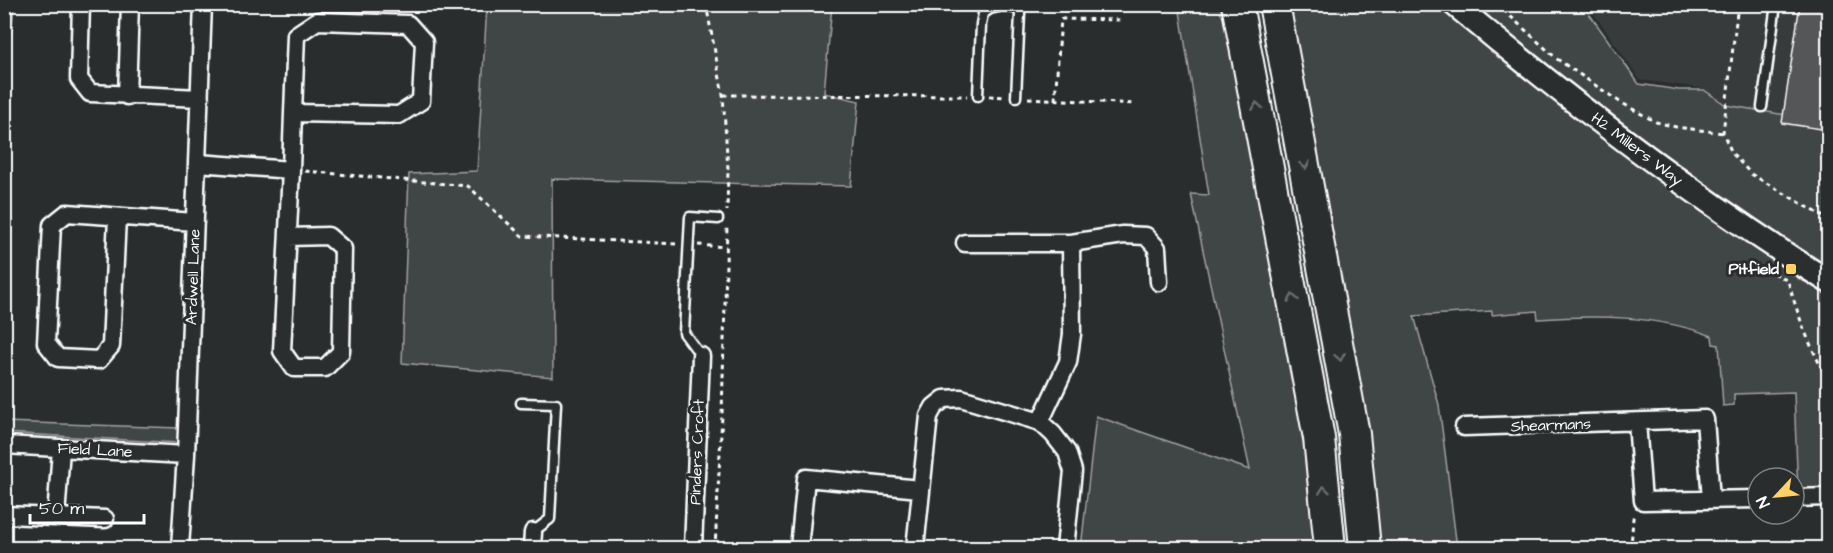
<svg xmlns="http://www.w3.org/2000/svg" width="1833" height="553" font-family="'Architects Daughter',sans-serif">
<rect width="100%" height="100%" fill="#2a2d2e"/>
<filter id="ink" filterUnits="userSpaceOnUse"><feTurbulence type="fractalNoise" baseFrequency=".0167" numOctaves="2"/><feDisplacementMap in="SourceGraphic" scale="12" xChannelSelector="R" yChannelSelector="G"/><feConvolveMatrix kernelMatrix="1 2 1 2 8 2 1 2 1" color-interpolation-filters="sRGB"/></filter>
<g filter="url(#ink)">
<path fill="#373a3b" d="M1588,5H1828V122L1726,105L1701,88L1640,80Z"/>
<path fill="#414445" stroke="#a0a2a2" stroke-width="1.5" d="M5,4L14,5L5,101L4,5Z
M487,5H832L824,93L859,101L851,186L552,179L553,377L402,363L409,174L477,171Z
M1179,5H1237L1330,548H1081L1096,416L1250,470L1191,194L1209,195Z
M1277,5H1583L1639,84L1679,90H1704L1726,105L1828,122V284L1754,233L1777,262L1802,281L1828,287V491L1798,493L1794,392L1734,394V405L1723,406L1719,345L1713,344L1712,336C1657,315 1595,315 1538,319L1537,311L1492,315V311L1414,316L1439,405L1457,548H1365Z
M4,422L179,428L180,443L5,433Z"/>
<path fill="#555758" stroke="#fff" stroke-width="1.5" d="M1800,4H1828V130L1782,123Z"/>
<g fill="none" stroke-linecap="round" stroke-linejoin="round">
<g stroke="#fff" stroke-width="13">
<path id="lane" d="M1003,4V6L1018,9L1020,14L1016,97
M978,96L981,24L983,14L990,9L1003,6
M1762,107L1776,4
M701,356L684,333L690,217L718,219
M521,403L556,404L550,519L533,532"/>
</g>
<g stroke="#fff" stroke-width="21">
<path id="street" d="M81,4L79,79L90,93L200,98
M127,96L130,4
M198,163L291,170L282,351L294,368H325L341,352L343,249L328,236L288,237
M291,170L293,113L399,115L421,101L424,42L408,24L317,21L296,35L293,113
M117,217L111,346L99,360L58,358L46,343L52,225L67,213L195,222
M965,243H1071L1123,235L1146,236L1157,248L1159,282
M1040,422L1068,362L1072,334L1071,243
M1637,422L1643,501L1758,499
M1464,427L1705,419L1711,500
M4,445L186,455
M1794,498L1828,497
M4,515L56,517L61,449
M56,517L105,519
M180,548L186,455L203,4
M532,548L533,532
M693,548L701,356
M799,548L806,478L920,489
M915,548L929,416L934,407L944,399L961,398L1040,422L1053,434L1067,452L1073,471L1065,548"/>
</g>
<g stroke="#fff" stroke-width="27">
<path id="secondary" d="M1454,4C1573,104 1697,199 1828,281"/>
</g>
<g stroke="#fff" stroke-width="34">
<path id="highway" d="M1237,4L1319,438L1330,548
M1274,4L1354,434L1365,548"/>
</g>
<path stroke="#fff" stroke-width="3" stroke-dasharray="4.5 4.5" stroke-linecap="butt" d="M706,4L723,95L728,169L727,211
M1497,4L1557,59L1620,102L1656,122L1676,127L1723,133
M1738,4L1723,133L1732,153L1751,174L1828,219
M723,95L967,96
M989,96L1006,97
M1028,98L1135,104
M1055,100L1061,19L1123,20
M305,171L468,186L522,236L677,244
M698,245L726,247
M1774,273L1788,281C1798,316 1810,348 1828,379
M715,548L722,415L727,227
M1631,548L1633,518L1635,514"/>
<use href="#lane" stroke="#2a2d2e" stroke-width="8"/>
<use href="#street" stroke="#2a2d2e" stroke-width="16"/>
<use href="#secondary" stroke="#2a2d2e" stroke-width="22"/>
<use href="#highway" stroke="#2a2d2e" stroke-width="30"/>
</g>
<defs><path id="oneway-chevron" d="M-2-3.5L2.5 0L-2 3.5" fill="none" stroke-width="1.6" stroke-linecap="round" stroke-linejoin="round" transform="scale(1.5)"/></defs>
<g stroke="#6a6c6d">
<use href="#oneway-chevron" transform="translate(1257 106) rotate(-100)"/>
<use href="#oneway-chevron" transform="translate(1305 165) rotate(80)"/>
<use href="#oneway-chevron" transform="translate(1293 298) rotate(-100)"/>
<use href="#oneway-chevron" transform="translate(1340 357) rotate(80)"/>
<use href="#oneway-chevron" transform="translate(1324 490) rotate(-96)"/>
</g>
</g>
<rect fill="#ffd166" stroke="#2a2d2e" stroke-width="2" x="1785" y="263" width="12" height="12" rx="3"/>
<g text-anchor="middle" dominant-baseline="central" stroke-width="6" stroke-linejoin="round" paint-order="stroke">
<g font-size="16" fill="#fff" stroke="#2a2d2e">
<text transform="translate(1637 149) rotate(37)">H2 Millers Way</text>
<text transform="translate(193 277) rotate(-88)">Ardwell Lane</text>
<text transform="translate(1551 425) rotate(-2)">Shearmans</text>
<text transform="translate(95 450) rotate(3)">Field Lane</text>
<text transform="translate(697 452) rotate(-88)">Pinders Croft</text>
</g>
<g font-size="16" font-weight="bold" fill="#fff" stroke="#2a2d2e" text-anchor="end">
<text x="1779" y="269">Pitfield</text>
</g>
</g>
<rect width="1833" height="553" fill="none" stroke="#2a2d2e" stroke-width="24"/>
<rect x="12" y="12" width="1809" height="529" fill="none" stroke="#fff" stroke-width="2" filter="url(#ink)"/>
<g transform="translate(1776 496) rotate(244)"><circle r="28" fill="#2a2d2e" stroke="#7f8182" stroke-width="1.5"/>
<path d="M0-4.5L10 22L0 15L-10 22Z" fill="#ffd166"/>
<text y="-9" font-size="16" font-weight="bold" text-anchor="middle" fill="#ffffff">N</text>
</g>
<path d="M30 514v9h114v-9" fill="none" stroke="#ffffff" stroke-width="3"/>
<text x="39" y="514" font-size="18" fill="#ffffff" stroke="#2a2d2e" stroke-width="4.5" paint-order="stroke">50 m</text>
</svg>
